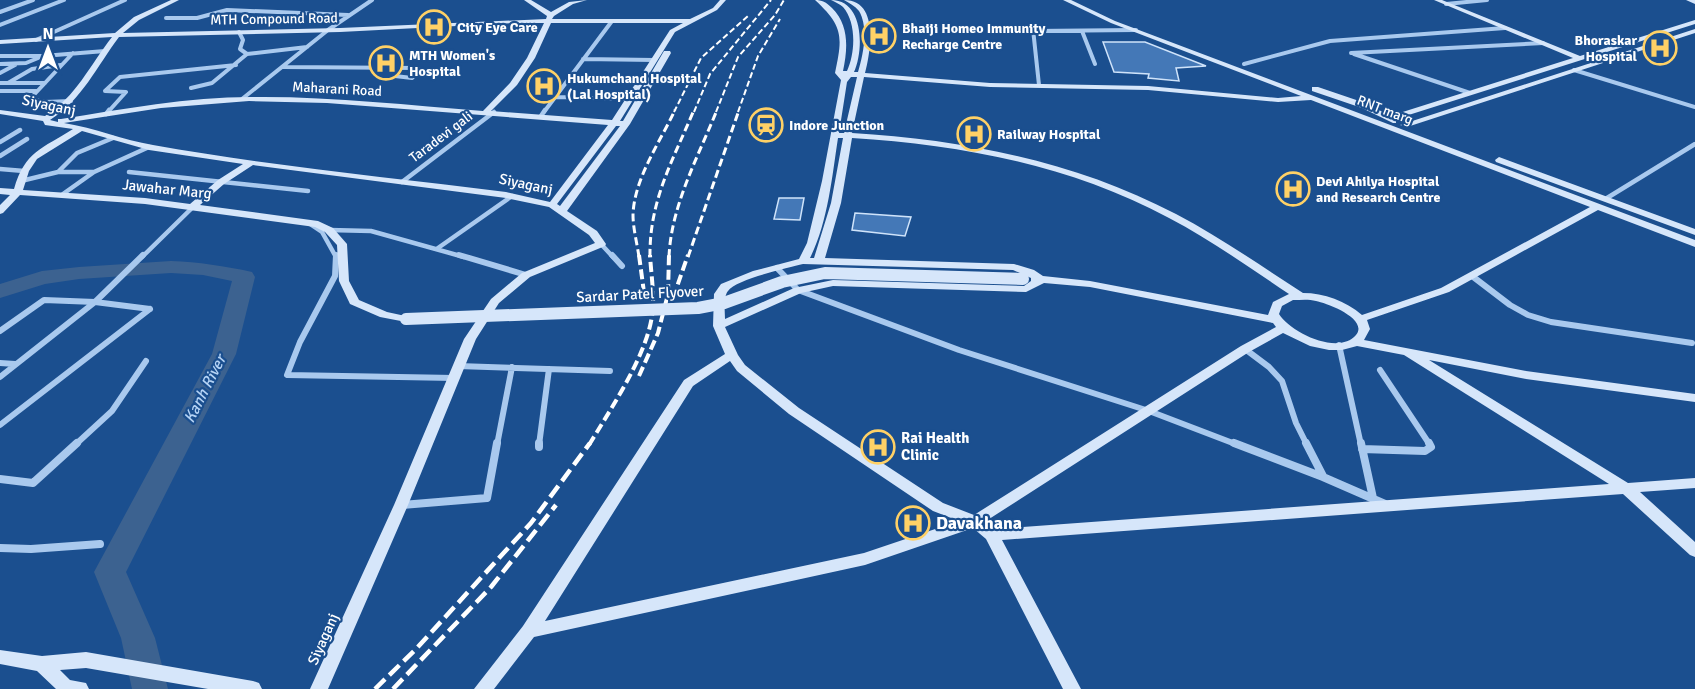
<svg xmlns="http://www.w3.org/2000/svg" width="1695" height="689" font-family="Signika,sans-serif">
<rect width="100%" height="100%" fill="#1b4f8f"/>
<g fill="none" stroke-linecap="round" stroke-linejoin="round">
<path fill="#3c6290" fill-rule="evenodd" d="M171,261C198,262 225,266 252,272L255,277L236,354L126,572L155,638L168,689H132L121,638L94,572L212,354L232,281L203,275L171,273L79,279L45,284L0,298V284L42,271L79,267Z"/>
</g>
<path fill="#4478b7" stroke="#cfe3fa" stroke-width="1.5" d="M1103,42H1145L1206,66L1176,68L1179,81L1148,78L1149,74L1114,72Z
M779,198H804L800,220L774,219Z
M855,213L911,217L905,236L852,230Z"/>
<g fill="none" stroke-linecap="round" stroke-linejoin="round">
<path stroke="#a9c9ee" stroke-width="4" d="M1446,4L1487,0
M0,12L33,0
M166,18H197L227,10L348,15
M0,25L64,0
M1033,29L1039,85
M1033,31L1136,30
M1082,31L1095,64
M239,32L243,40L240,49L247,54
M36,40L125,0
M1351,53L1543,43
M1354,54L1470,93
M0,56H43L105,51
M583,59L654,60
M0,64L26,63L43,56
M1244,64L1330,41L1505,28
M283,67L417,68L420,70L412,78L395,76L400,68
M1574,70L1695,107
M0,73L15,65
M0,83H45
M8,83L32,69L61,65
M191,88L212,83L247,54L307,47
M0,91H37
M556,97L629,99
M242,99L328,30L372,0
M71,101L45,102L30,99L73,53
M108,112L126,92L105,91L120,77L236,65
M544,112L612,21"/>
<path stroke="#a9c9ee" stroke-width="4.5" d="M106,114L109,110
M541,116L545,110
M0,142L20,130
M0,156L27,139
M0,169L24,171
M58,172L77,153L113,138
M129,172L308,191
M21,181L58,172H94
M402,182L494,112
M63,194L94,172L149,147
M1607,198L1695,144
M310,224L322,232L336,257
M329,230L371,231L464,257
M601,244L613,257
M438,248L512,196
M142,257L193,207"/>
<path stroke="#a9c9ee" stroke-width="6" d="M336,255L335,276L300,342L287,375L454,378
M459,255L526,275
M612,255L622,266
M777,268L798,290L959,350L1149,411L1238,445
M1472,276L1510,305L1528,315L1551,322L1692,343
M0,331L44,300L95,302L150,309
M1339,345L1361,445
M1245,349L1269,367L1282,381L1296,423L1307,445
M0,363L15,364
M458,366L610,371
M1380,370L1430,445
M0,377L95,302L143,255
M0,425L150,309
M75,445L112,411L146,361
M497,445L512,367
M539,445L549,369"/>
<path stroke="#a9c9ee" stroke-width="8" d="M1234,443L1323,477L1385,504
M1306,443L1323,476
M1361,443L1373,498
M539,447V443
M1362,449L1425,451L1431,447L1429,443
M0,479L33,483L77,443
M402,505L487,498L497,443
M0,548L31,549L100,544"/>
<path fill="#d6e6fa" fill-rule="evenodd" d="M171,0H179L139,20L123,33L340,28L546,19L547,16L524,0H531L551,12L569,2L587,0L573,4L554,16L552,19H690L713,8L720,0H726L717,10L675,32L620,121H623L664,51H670L671,53L630,124L567,211L597,231L606,244L605,246L530,277L499,303L476,339L408,505L328,689H310L394,505L464,339L491,299L522,273L595,243L589,235L549,207L506,198L253,165L224,184L200,205L318,221L333,228L347,244L349,281L359,300L387,312L410,317L412,319L410,321L406,322L380,317L350,304L339,281L337,245L325,232L315,227L145,204L20,195L3,213L0,214V205L10,195L0,194V188L14,189C25,151 42,149 73,129L45,125L43,121L0,114V110L45,116C76,97 90,65 112,37L0,44V40L115,33L134,17ZM516,23H544L527,58L510,83L483,111C406,105 328,96 251,97C188,97 124,109 61,119H58V122L50,120C82,100 97,66 119,37L340,32ZM551,23H683L670,30L612,120L491,111L517,85L535,58ZM249,101L327,103L608,125L550,202L506,192C388,177 270,166 153,145C123,140 95,128 64,123L161,108ZM616,126H620L560,206L557,204ZM82,131L149,150L243,164L218,180L190,204L145,198L23,190L29,171L37,159Z
M815,0C822,0 826,2 832,8C849,25 848,48 843,71H847C855,54 857,23 843,7C840,4 835,2 831,0C864,0 864,50 854,72H858C863,55 869,28 859,11C855,6 849,3 844,0C879,0 871,50 865,73L990,83L1148,86L1278,98L1301,96L1111,23L1063,0H1071L1115,21L1695,240V247L1598,210L1449,292L1367,320L1370,329L1364,340L1526,371L1695,394V402L1526,379L1429,360L1628,483L1695,478V488L1640,492L1695,542V557L1690,555L1623,494L1002,540L1081,689H1063L986,539L973,528L865,565L534,637L494,689H474L523,626L684,380L725,354L713,326L714,294L721,284L753,271L799,259L807,243L822,181L841,80L835,73C843,36 843,26 815,0ZM851,77H857L844,133H839L847,82ZM864,77L990,87L1148,90L1278,102L1311,100L1590,207L1441,288L1362,315C1346,301 1324,293 1303,293C1261,266 1220,237 1176,214C1075,161 965,140 852,133ZM838,138H843L831,203L814,258H810C828,222 832,177 838,138ZM852,138C962,145 1070,165 1169,218C1211,240 1250,268 1289,294L1273,302L1268,315L1090,281L1043,276L1034,270L1014,264L825,258L841,203ZM803,264L1013,270L1031,278V281L1024,286L833,280L794,288L725,319C725,311 723,297 728,291C736,279 788,268 803,264ZM1044,283L1090,287L1273,323L1276,327L1241,346L974,515L943,503L799,408L745,365L738,355L725,327L801,293L833,286L1026,292ZM1293,300C1301,300 1309,299 1316,301C1327,303 1369,319 1356,335C1338,356 1290,332 1279,314L1282,306ZM1283,333L1310,346L1329,350H1342L1357,346L1404,355L1609,484L995,529L986,521L1249,352ZM730,361L737,371L789,414L933,511L959,521L864,553L545,621L693,386Z
M1434,0H1442L1580,56L1695,20V24L1396,119V123H1393L1362,108L1312,91V87H1318L1368,104L1390,116L1573,58Z
M1686,0H1695V4Z
M1695,29V33L1407,127L1400,125Z
M1499,157L1695,229V235L1496,162L1495,160Z
M0,650L42,656L86,652L253,681L259,683L262,689H208L86,668L60,670L70,680L86,683L89,689H56L37,671L0,664Z"/>
<path stroke="#fff" stroke-width="2" stroke-dasharray="6 3" stroke-linecap="butt" d="M674,112L701,58L748,16
M694,112L710,74L771,0
M716,112L738,57L775,15L784,0
M738,112L758,56L780,19"/>
<path stroke="#fff" stroke-width="3" stroke-dasharray="8 4" stroke-linecap="butt" d="M639,257C637,243 633,228 633,215C634,179 660,142 675,110
M650,257C649,201 673,160 694,110
M669,257C671,206 698,157 717,110
M688,257L739,110"/>
<path stroke="#fff" stroke-width="4" stroke-dasharray="10 4.5" stroke-linecap="butt" d="M639,255L645,300
M673,298L688,255
M639,376L658,333L668,294L669,255
M589,445C610,410 646,357 652,316C655,297 651,274 650,255"/>
<path stroke="#fff" stroke-width="4.5" stroke-dasharray="14 6" stroke-linecap="butt" d="M375,689L416,649L531,523L590,443
M393,689L491,587L556,505"/>
<path stroke="#d6e6fa" stroke-width="12" d="M406,319L698,308L724,303L782,282L825,273L1023,279"/>
</g>
<defs>
<g id="hospital-ring" transform="scale(1.725)"><circle r="9.5" fill="#1b4f8f" stroke="#ffd166" stroke-width="1.5"/><path d="M-5-5h3v3.5h4V-5h3V5h-3V1.5h-4V5h-3Z" fill="#ffd166"/></g>
<g id="station-ring" transform="scale(1.725)"><circle r="9.5" fill="#1b4f8f" stroke="#ffd166" stroke-width="1.5"/><path d="M-3-6H3Q5-6 5-4V2Q5 4 3 4L4.5 6H3L1.5 4h-3L-3 6H-4.5L-3 4Q-5 4-5 2V-4Q-5-6-3-6ZM-3.5-4v3h7v-3ZM-3.5 1v1.5H-2V1ZM2 1v1.5H3.5V1Z" fill="#ffd166"/></g>
</defs>
<g fill-rule="evenodd">
<use href="#hospital-ring" x="434" y="27"/>
<use href="#hospital-ring" x="879" y="36"/>
<use href="#hospital-ring" x="1660" y="48"/>
<use href="#hospital-ring" x="386" y="63"/>
<use href="#hospital-ring" x="544" y="86"/>
<use href="#station-ring" x="766" y="125"/>
<use href="#hospital-ring" x="974" y="134"/>
<use href="#hospital-ring" x="1293" y="189"/>
<use href="#hospital-ring" x="878" y="447"/>
<use href="#hospital-ring" x="913" y="523"/>
</g>
<g text-anchor="middle" dominant-baseline="central" stroke-width="4.5" stroke-linejoin="round" paint-order="stroke">
<g font-size="14" fill="#fff" stroke="#1b4f8f">
<text transform="translate(274 19) rotate(-1)">MTH Compound Road</text>
<text transform="translate(337 89) rotate(3)">Maharani Road</text>
<text transform="translate(1385 110) rotate(21)">RNT marg</text>
<text transform="translate(441 137) rotate(-37)">Taradevi gali</text>
</g>
<g font-size="14" font-weight="bold" fill="#fff" stroke="#1b4f8f" text-anchor="start">
<text x="457" y="27">City Eye Care</text>
<text x="902" y="28">Bhaiji Homeo Immunity<tspan x="902" dy="16">Recharge Centre</tspan></text>
<text x="1637" y="40" text-anchor="end">Bhoraskar<tspan x="1637" dy="16">Hospital</tspan></text>
<text x="409" y="55">MTH Women's<tspan x="409" dy="16">Hospital</tspan></text>
<text x="567" y="78">Hukumchand Hospital<tspan x="567" dy="16">(Lal Hospital)</tspan></text>
<text x="789" y="125">Indore Junction</text>
<text x="997" y="134">Railway Hospital</text>
<text x="1316" y="181">Devi Ahilya Hospital<tspan x="1316" dy="16">and Research Centre</tspan></text>
</g>
<g font-size="15" fill="#fff" stroke="#1b4f8f">
<text transform="translate(49 105) rotate(12)">Siyaganj</text>
<text transform="translate(526 184) rotate(12)">Siyaganj</text>
<text transform="translate(167 189) rotate(6)">Jawahar Marg</text>
<text transform="translate(640 294) rotate(-3)">Sardar Patel Flyover</text>
<text transform="translate(323 639) rotate(-66)">Siyaganj</text>
</g>
<g font-size="15" font-weight="bold" fill="#fff" stroke="#1b4f8f" text-anchor="start">
<text x="901" y="438">Rai Health<tspan x="901" dy="17">Clinic</tspan></text>
</g>
<g font-size="16" font-style="italic" fill="#b5d3f5" stroke="#1b4f8f">
<text transform="translate(205 389) rotate(-63)">Kanh River</text>
</g>
<g font-size="18" font-weight="bold" fill="#fff" stroke="#1b4f8f" text-anchor="start">
<text x="936" y="523">Davakhana</text>
</g>
</g>
<g transform="translate(48 48)" stroke="#1b4f8f" stroke-width="4.5" paint-order="stroke">
<path d="M0-4.5L10 22L0 15L-10 22Z" fill="#ffffff"/>
<text y="-9" font-size="16" font-weight="bold" text-anchor="middle" fill="#ffffff">N</text>
</g>
</svg>
